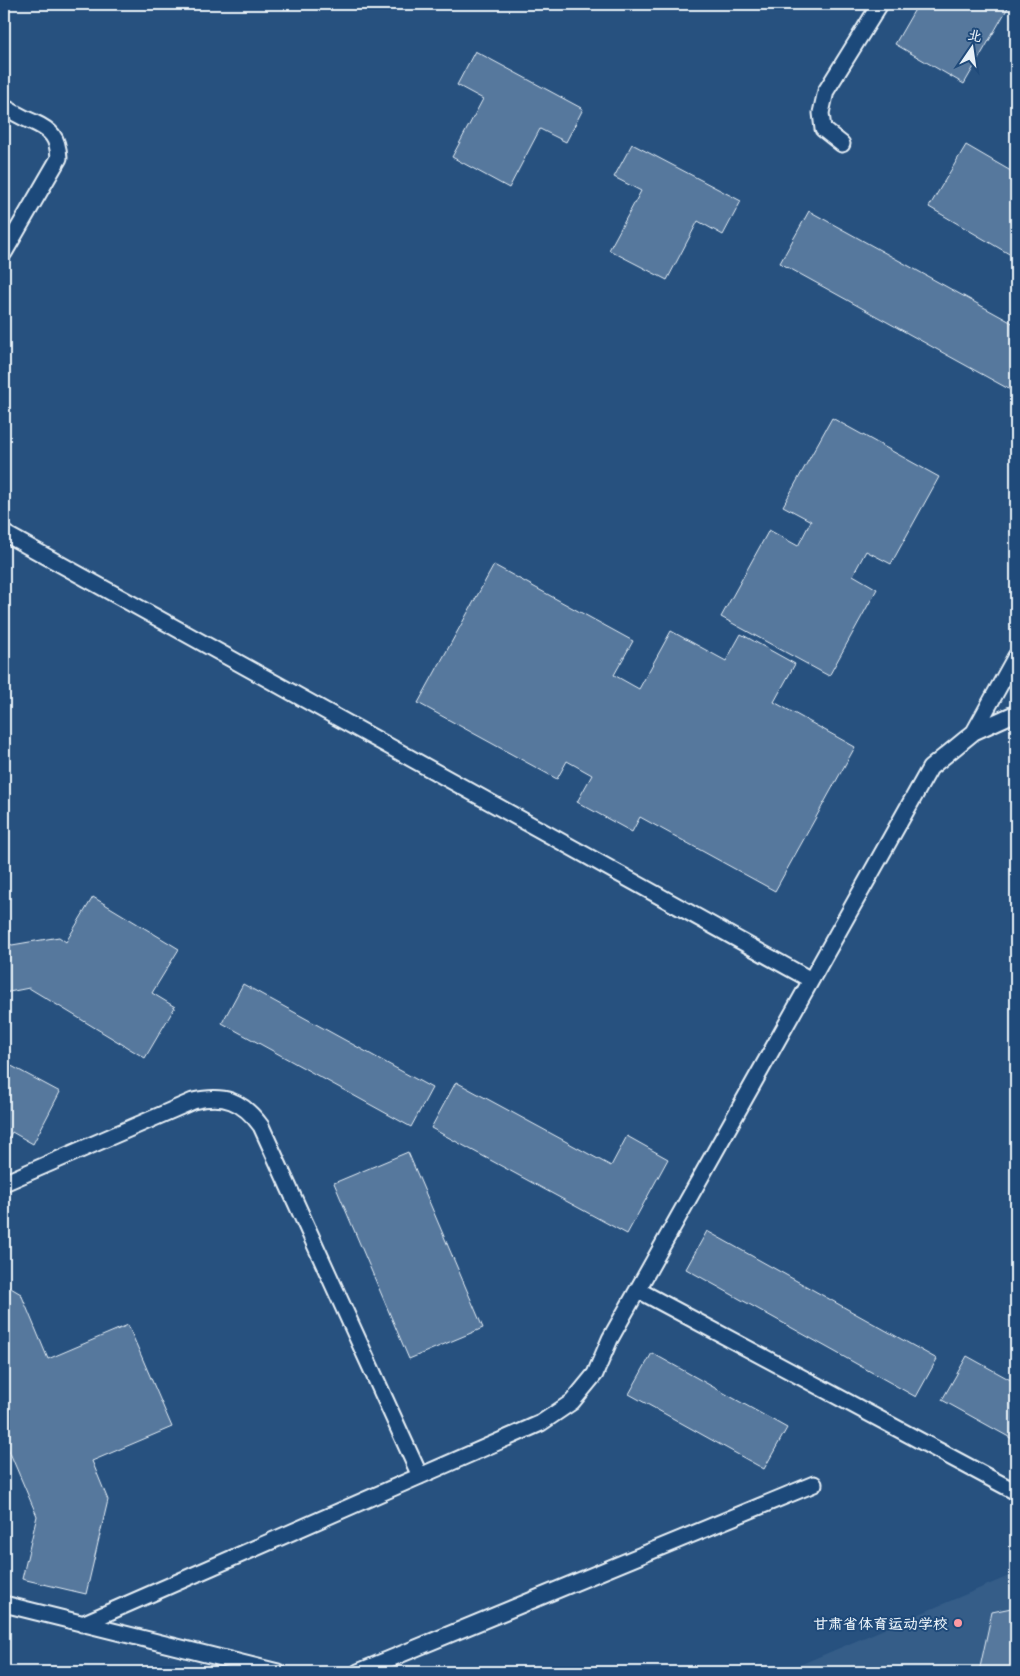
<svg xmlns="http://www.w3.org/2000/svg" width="1020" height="1676" font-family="Delius,'LXGW WenKai TC',sans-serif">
<rect width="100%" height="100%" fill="#27517f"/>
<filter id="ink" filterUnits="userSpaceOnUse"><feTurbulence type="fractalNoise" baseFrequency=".02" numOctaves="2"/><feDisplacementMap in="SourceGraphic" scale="10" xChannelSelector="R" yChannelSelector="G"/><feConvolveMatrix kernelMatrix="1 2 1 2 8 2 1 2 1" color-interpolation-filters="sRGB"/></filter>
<g filter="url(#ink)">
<path fill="#355d88" d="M1016,1573V1672H783Z"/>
<path fill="#57789d" stroke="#e8f1f8" d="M918,4H1010L964,84L895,44Z
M475,51L583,109L566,142L540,129L509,188L452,157L483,99L457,85Z
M632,144L741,201L723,235L698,221L667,280L609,250L641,191L614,177Z
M966,145L1016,174V258L929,207Z
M809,211L1016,325V393L780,263Z
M832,418L939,477L891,564L866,551L853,575L877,589L829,676L721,617L769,530L798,546L811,521L783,506Z
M494,565L633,641L614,675L639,689L671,631L726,661L741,634L795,664L774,702L855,747L775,891L640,817L632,832L577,802L592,775L567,761L557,779L418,703Z
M93,897L179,949L152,993L175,1007L145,1058L29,988L4,993V941L12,945L59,937L66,942Z
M243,984L432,1088L411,1127L222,1023Z
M4,1062L60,1092L33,1144L12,1132L4,1147Z
M456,1082L611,1166L627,1136L668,1159L627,1234L431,1128Z
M408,1152L483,1328L409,1359L334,1183Z
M707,1231L937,1359L916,1397L686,1269Z
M4,1284L21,1294L48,1359L128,1325L172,1427L92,1461L108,1500L86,1594L22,1579L37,1516L4,1439Z
M652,1353L787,1428L764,1469L629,1394Z
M967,1356L1016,1383V1441L942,1400Z
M1016,1607V1672H979L992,1612Z"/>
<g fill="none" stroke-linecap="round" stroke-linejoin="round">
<g stroke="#e8f1f8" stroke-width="19">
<path id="service" d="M4,107C13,112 23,118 33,122C51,130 58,137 59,158L4,253
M842,144L823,129L821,113L826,91L880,4
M4,533L811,980
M974,732L1016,656
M4,1183L193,1101C224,1094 242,1100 261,1126L420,1476
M638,1290L1016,1492
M4,1604L278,1672
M82,1624L541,1423L572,1402L595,1374L610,1339L930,768L974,732L1016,713
M358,1672L814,1484"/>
</g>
<use href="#service" stroke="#1f4a7a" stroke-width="15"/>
</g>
</g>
<circle fill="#ff9aa2" stroke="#1f4a7a" stroke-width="2" cx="958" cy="1623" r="5"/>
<g text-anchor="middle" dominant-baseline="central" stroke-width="4" stroke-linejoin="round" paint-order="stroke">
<g font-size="15" font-weight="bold" fill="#e8f1f8" stroke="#1f4a7a" text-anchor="end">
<text x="948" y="1623">甘肃省体育运动学校</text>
</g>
</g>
<rect width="1020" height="1676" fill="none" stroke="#1f4a7a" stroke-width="20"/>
<rect x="10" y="10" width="1000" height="1656" fill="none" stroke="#e8f1f8" stroke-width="2" filter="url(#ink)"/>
<g transform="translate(972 48) rotate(13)" stroke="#1f4a7a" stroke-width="4" paint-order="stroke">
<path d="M0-4L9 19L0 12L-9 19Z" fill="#e8f1f8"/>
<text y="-8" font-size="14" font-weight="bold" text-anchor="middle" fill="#e8f1f8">北</text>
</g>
</svg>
